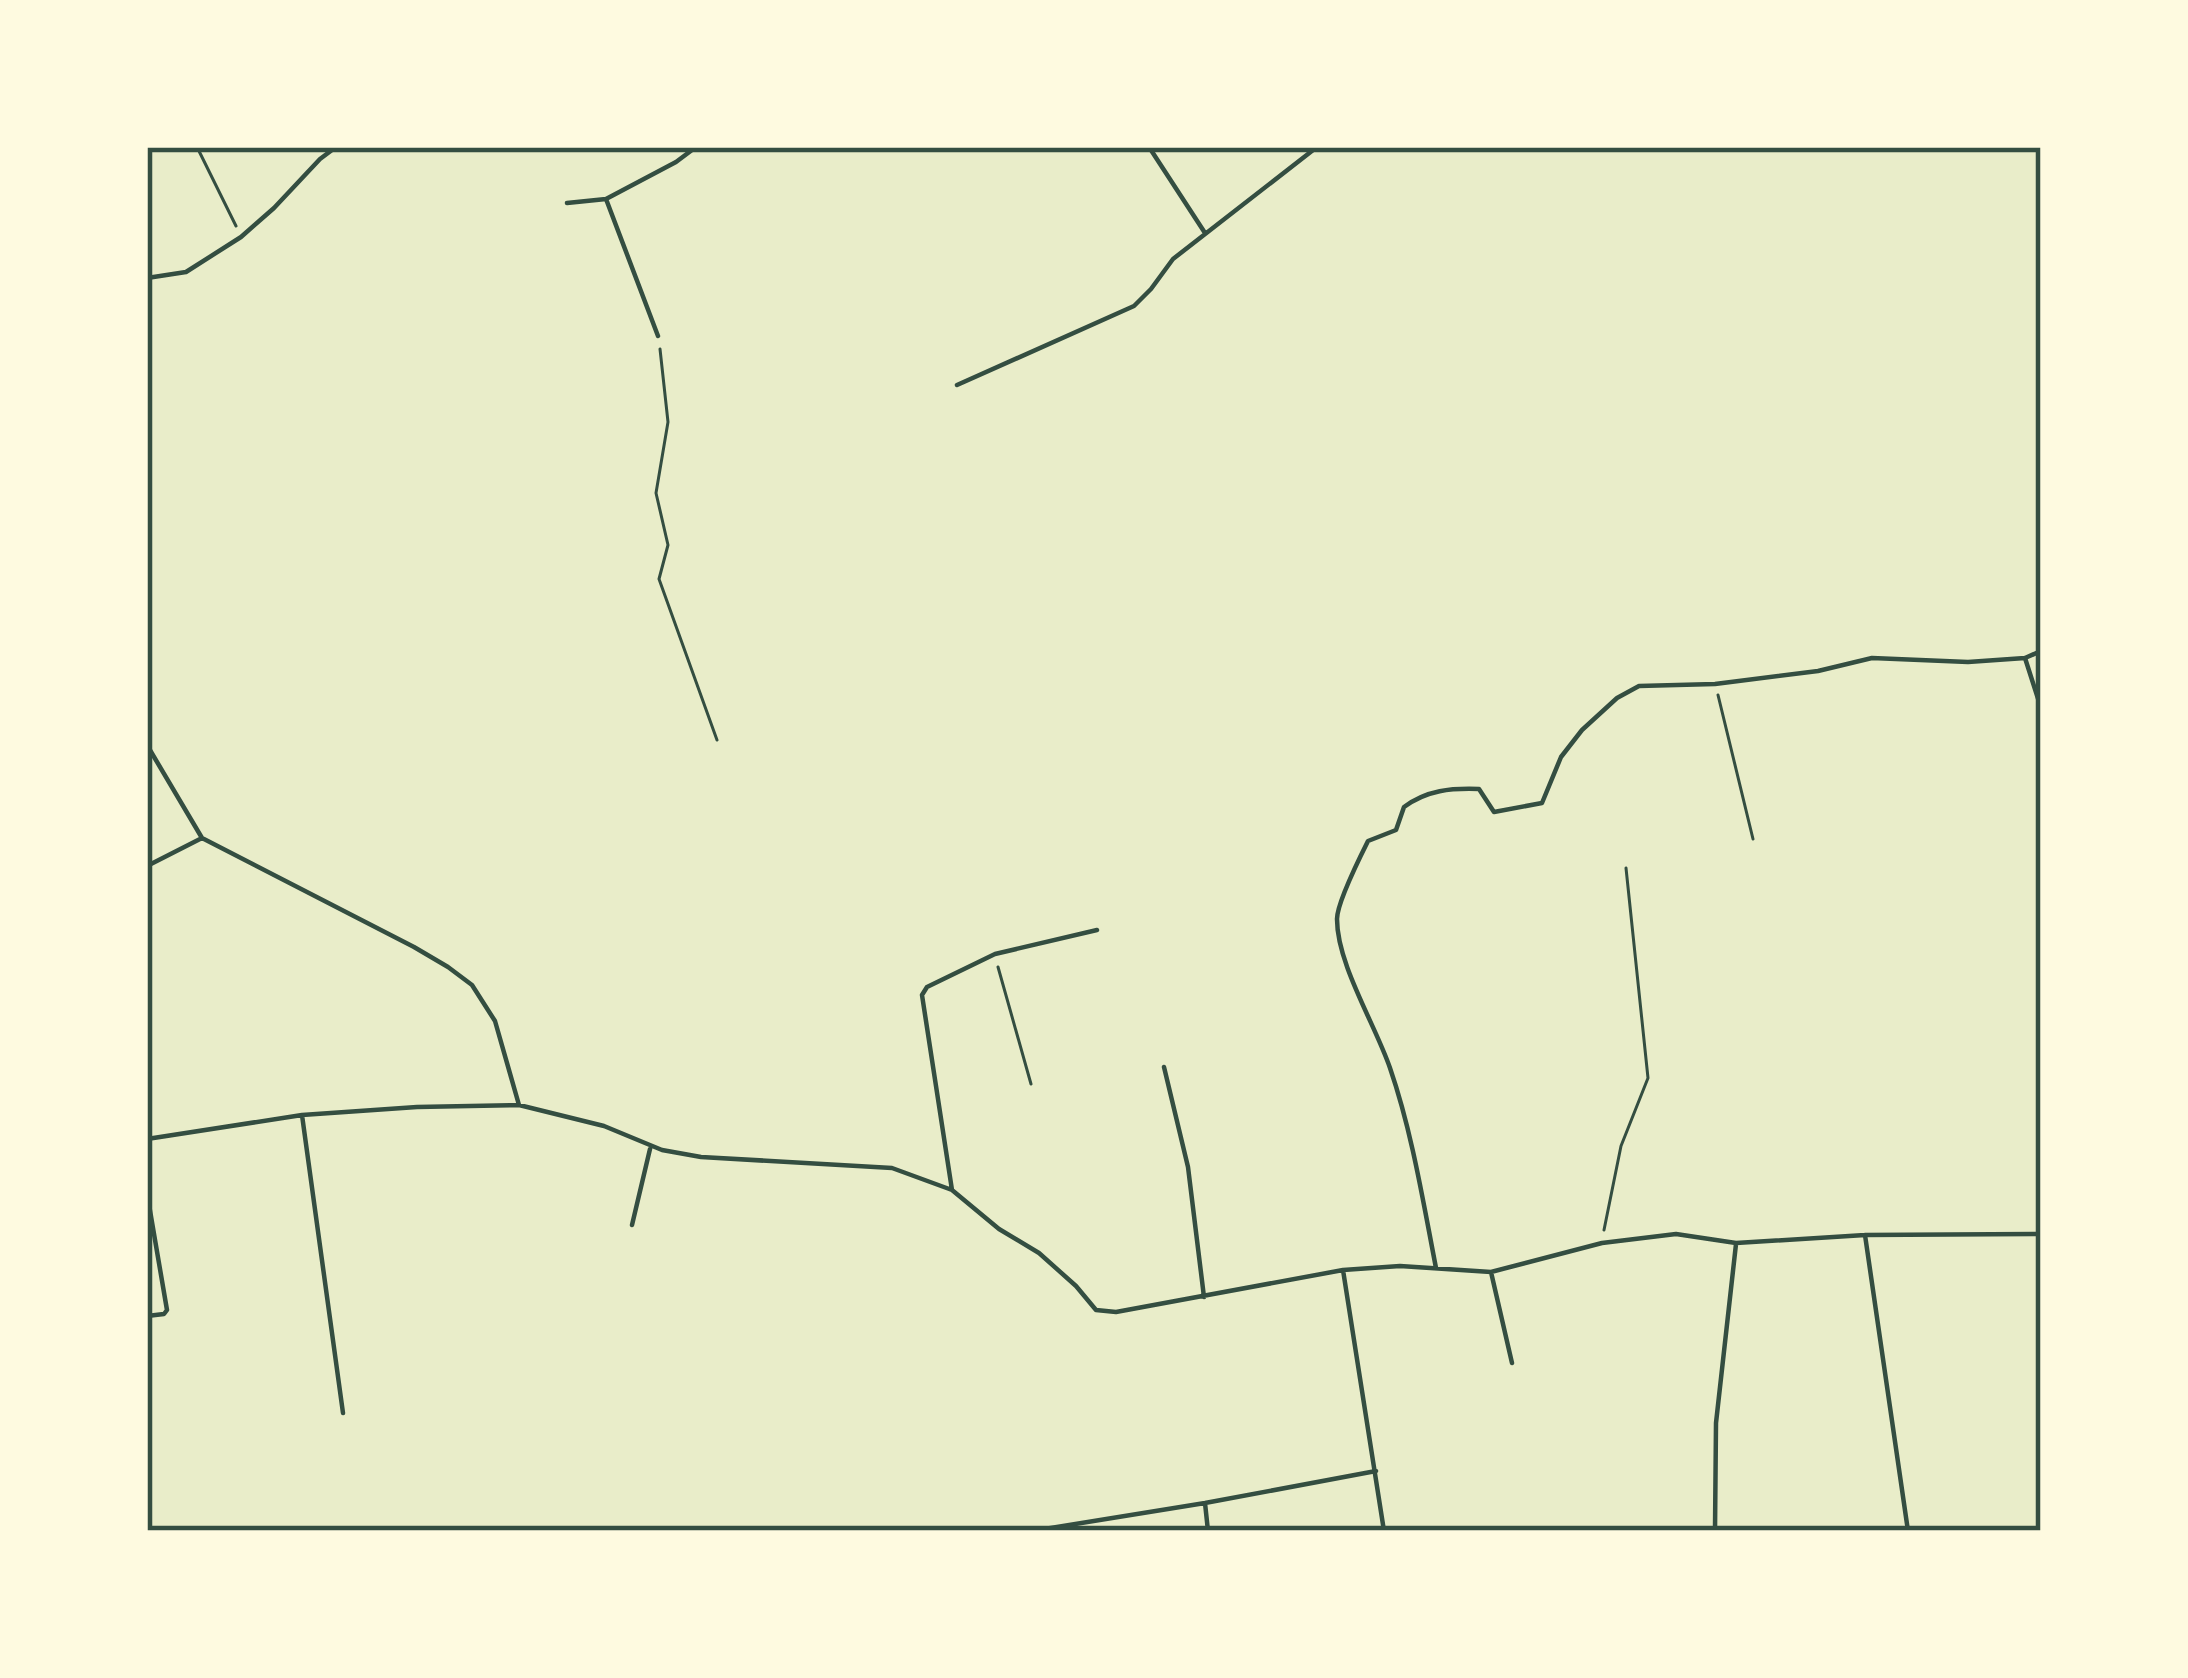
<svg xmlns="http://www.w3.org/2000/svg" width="2188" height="1678" font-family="Mulish,sans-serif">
<rect width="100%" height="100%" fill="#e9edc9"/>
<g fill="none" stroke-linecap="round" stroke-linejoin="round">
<path stroke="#344e41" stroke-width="3" d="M197,147L236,226
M660,349L668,422L656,493L668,545L659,579L717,740
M1718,695L1753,839
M998,967L1031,1084
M1604,1230L1621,1146L1648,1078L1626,868"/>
<path stroke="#344e41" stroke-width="4.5" d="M1149,147L1205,233
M606,199L658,336
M567,203L606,199L676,162L696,147
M147,278L186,272L241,237L274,208L320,159L336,147
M957,385L1134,306L1151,289L1173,259L1317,147
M2025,658L2041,708
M147,745L202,838L414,947L448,967L472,985L495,1021L519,1105
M147,866L202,838
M1164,1067L1188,1167L1204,1297
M302,1115L343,1413
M147,1139L302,1115L417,1107L519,1105L604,1126L662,1150L701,1157L892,1168L952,1190L999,1229L1039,1253L1076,1286L1096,1310L1116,1312L1343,1270L1400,1266L1491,1272L1602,1243L1676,1234L1736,1243L1865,1235L2041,1234
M952,1190L922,995L927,987L995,954L1097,930
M147,1193L167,1310L164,1314L147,1316
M632,1225L650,1149
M1865,1235L1908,1531
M1436,1268C1423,1201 1412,1132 1390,1068C1375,1024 1337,964 1337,919C1337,904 1360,857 1368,841L1396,830L1404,807C1427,790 1451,788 1479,789L1494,812L1542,803L1561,757L1582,730L1617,698L1639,686L1715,684L1818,671L1872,658L1968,662L2025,658L2041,651
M1343,1270L1384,1531
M1491,1272L1512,1363
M1205,1503L1208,1531
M1032,1531L1205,1503L1376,1471
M1715,1531L1716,1423L1736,1244"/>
</g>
<rect width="2188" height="1678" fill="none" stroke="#fefae0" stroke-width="300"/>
<rect x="150" y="150" width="1888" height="1378" fill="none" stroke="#344e41" stroke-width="4.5"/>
</svg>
